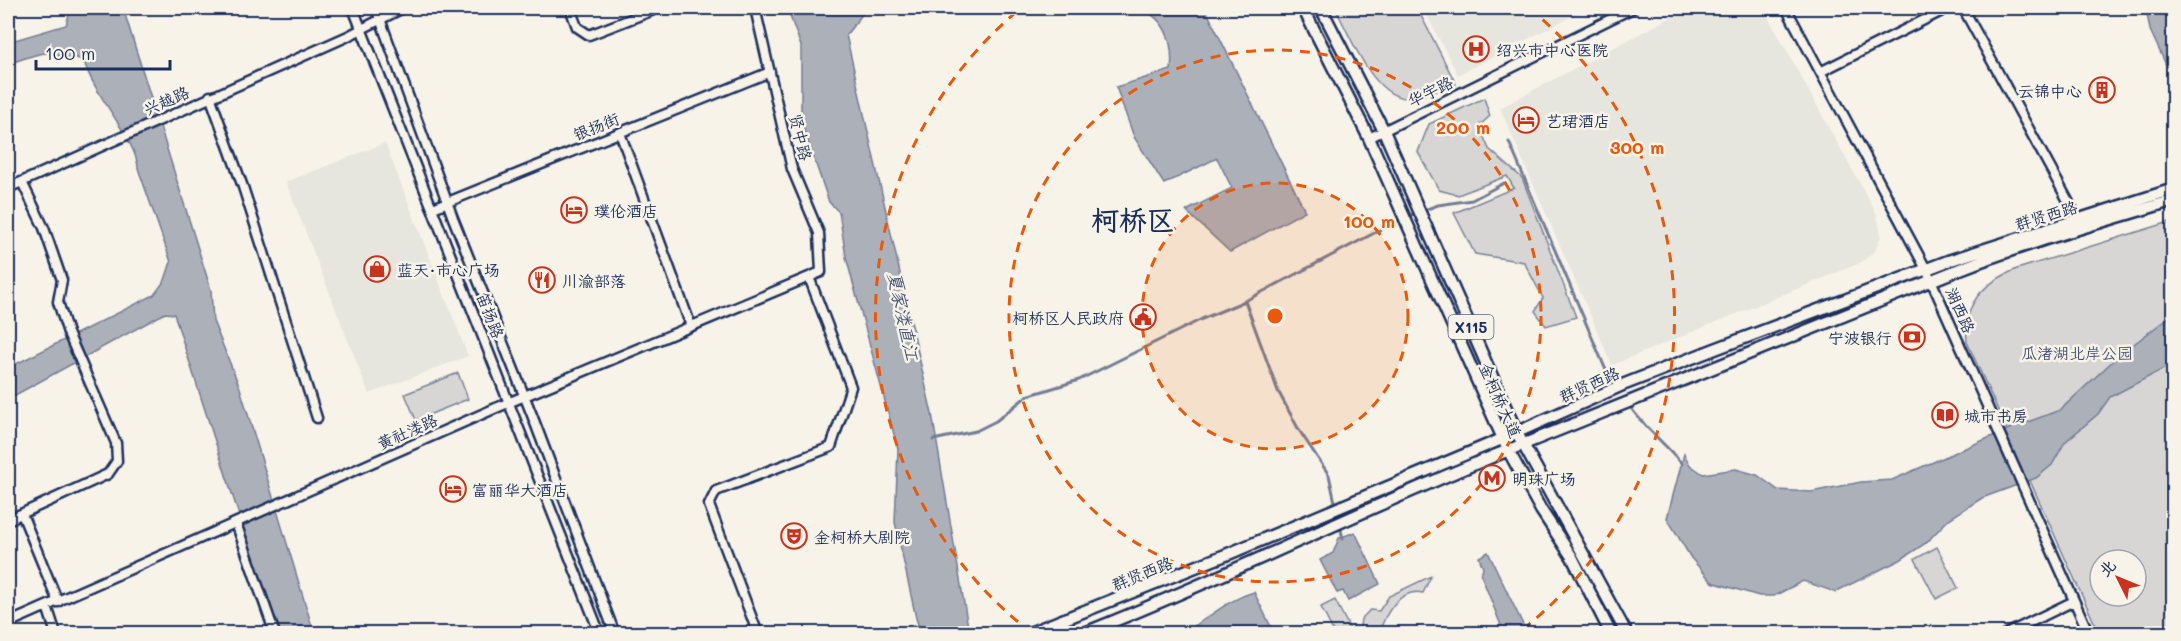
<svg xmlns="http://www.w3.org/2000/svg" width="2181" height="641" font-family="Mali,'LXGW WenKai TC',sans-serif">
<rect width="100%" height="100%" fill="#f7f3e8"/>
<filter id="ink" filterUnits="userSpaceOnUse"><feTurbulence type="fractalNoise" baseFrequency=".0167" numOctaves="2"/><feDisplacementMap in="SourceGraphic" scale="12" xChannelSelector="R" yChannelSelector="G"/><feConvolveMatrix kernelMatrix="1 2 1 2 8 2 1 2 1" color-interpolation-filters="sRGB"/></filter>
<g filter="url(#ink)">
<path fill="#e6e5de" d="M1423,8H1588L1458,75Z
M1688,8H1763L1877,215L1881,235L1875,251L1860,263L1612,365L1500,108Z
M385,143L468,356L369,394L286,182Z"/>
<path fill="#d7d6d4" stroke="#798299" stroke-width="1.5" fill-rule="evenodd" d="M1335,8H1417L1456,84C1442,88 1426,96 1412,98C1374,103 1350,34 1335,8Z
M1484,98L1490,116L1479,126L1489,149L1522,178L1576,317L1546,326L1535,311L1543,298L1524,262L1475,254L1454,213L1514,188L1507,176L1458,195L1439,190L1418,152L1429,124Z
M2173,221V633H2099L1967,342C1963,303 1982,284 2017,269ZM2100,560H2136V596H2100Z
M458,373L468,399L416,420L405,394Z
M1937,547L1958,588L1936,599L1915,559Z
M1431,576L1423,593C1399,588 1385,614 1379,633H1359L1361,619L1370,610L1379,611L1389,596Z
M1335,600L1352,633H1334L1321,607Z"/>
<path fill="#acb0b9" stroke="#727c95" stroke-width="1.5" d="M71,8H123L211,290L213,321L240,388L314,633H277L174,314L165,313L8,399V368L154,295L165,280L171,262L138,168C138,143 92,92 84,61L77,58H62C47,46 25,59 8,64V42L66,25Z
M787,8H867L846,35L932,414L969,633H921L916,618L895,522L898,449L846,257L839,212L829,202L801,121V46Z
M1139,8H1205L1305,211L1230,252L1186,211L1232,188L1217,158L1164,184L1134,137L1116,87L1171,70C1174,43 1166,18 1139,8Z
M2146,8H2173V80L2150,30Z
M2173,314V364L2110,397L2098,414L2065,442L2052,465L2036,478L1982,498L1949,519L1926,543L1900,560L1835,592L1803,581L1774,596H1759L1712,582L1691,558L1667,518L1684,454L1690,465L1703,474L1736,469L1757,475L1778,490L1811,492L1861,482L1892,480L2009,429L2060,410L2117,357Z
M1355,532L1380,584L1348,601L1343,591L1337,593L1320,560L1333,553L1339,538Z
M1488,552L1527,633H1504L1481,575L1483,568L1479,557Z
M1254,592L1271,627L1266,630L1267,633H1182C1208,620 1225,600 1254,592Z"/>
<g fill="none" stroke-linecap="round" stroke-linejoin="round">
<path stroke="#727c95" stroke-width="3" d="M1509,142L1605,368L1615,384
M1408,216L1438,205L1472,200L1504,183
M1245,301L1278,391L1299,430L1329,475L1343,539
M1629,405C1643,427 1665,443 1682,464
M933,440L976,431L996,421L1027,396L1079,380L1202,319L1245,301L1401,219"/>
<g stroke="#1b2f5e" stroke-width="13">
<path id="minor" d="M353,8L600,634
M376,8L453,218L532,415L615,634
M570,8L577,27L589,35L659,8
M1786,8L1926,269L2089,634
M1963,8L2079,221
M1822,71L1948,8
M210,96L243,187L317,418
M620,133L691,326
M1369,138L1633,8
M8,188L346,37L403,8
M433,208L770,72
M22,514L58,602
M8,520L108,474L117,461L116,443L68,333L58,302L62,280L44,228L22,182
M236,523L275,634
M47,606L56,634
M8,623L496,408L821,272L819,233L792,169L755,8
M758,634L709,505L716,491L831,447L851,387L809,277
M2006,634L2074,601"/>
</g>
<g stroke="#1b2f5e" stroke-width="15">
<path id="major" d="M1303,8L1369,138L1508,450L1541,510L1572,557L1611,634
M1321,8L1384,131L1517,433L1627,634
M1027,634L1233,552L1502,439L1625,384L1715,349L1948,261L2174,189
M1082,634C1220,580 1352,514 1489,458C1645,394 1802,331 1960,269C2029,242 2103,222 2174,200"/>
</g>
<use href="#minor" stroke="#f7f3e8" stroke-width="8"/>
<use href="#major" stroke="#f7f3e8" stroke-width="10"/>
</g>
</g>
<circle cx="1275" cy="316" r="133" fill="#e8590c" fill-opacity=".12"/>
<g fill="none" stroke="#e8590c" stroke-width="3" stroke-dasharray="10 8">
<circle cx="1275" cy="316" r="133"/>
<circle cx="1275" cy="316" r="266"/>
<path d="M1032 633A399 399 0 0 1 1021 8M1529 8A399 399 0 0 1 1518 633"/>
</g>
<defs>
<g id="hospital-ring" transform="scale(1.35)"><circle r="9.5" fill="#f7f3e8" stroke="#c8321e" stroke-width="1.5"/><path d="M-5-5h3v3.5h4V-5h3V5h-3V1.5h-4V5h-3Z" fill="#c8321e"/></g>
<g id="building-ring" transform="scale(1.35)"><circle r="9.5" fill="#f7f3e8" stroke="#c8321e" stroke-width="1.5"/><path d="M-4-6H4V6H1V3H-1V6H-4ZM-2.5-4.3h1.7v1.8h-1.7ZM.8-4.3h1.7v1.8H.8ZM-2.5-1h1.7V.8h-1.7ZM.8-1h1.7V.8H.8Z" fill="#c8321e"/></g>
<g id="hotel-ring" transform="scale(1.35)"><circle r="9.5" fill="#f7f3e8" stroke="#c8321e" stroke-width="1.5"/><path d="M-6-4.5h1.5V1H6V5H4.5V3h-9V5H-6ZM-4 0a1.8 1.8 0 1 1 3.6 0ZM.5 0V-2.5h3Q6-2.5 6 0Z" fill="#c8321e"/></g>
<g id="shop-ring" transform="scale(1.35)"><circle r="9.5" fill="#f7f3e8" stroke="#c8321e" stroke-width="1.5"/><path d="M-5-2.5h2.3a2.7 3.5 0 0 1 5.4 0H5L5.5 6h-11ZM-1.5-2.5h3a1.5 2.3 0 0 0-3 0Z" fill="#c8321e"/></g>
<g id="restaurant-ring" transform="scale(1.35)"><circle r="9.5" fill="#f7f3e8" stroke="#c8321e" stroke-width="1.5"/><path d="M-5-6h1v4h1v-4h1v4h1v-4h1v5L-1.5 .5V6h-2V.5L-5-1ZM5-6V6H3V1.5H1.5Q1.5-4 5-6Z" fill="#c8321e"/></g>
<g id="civic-ring" transform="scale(1.35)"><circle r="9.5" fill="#f7f3e8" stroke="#c8321e" stroke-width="1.5"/><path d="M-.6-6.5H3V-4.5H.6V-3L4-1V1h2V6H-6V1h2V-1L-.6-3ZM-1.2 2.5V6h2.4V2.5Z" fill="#c8321e"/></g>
<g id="bank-ring" transform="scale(1.35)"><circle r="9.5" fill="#f7f3e8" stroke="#c8321e" stroke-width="1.5"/><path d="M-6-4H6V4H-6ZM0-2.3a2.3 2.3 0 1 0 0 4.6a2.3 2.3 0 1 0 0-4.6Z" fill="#c8321e"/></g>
<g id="library-ring" transform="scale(1.35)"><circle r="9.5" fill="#f7f3e8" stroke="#c8321e" stroke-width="1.5"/><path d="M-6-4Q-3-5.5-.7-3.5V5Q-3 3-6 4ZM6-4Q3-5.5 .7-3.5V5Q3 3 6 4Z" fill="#c8321e"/></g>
<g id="metro-ring" transform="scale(1.35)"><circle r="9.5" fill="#f7f3e8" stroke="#c8321e" stroke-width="1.5"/><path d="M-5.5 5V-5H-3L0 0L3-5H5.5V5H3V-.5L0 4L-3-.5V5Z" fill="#c8321e"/></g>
<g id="theatre-ring" transform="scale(1.35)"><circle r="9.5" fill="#f7f3e8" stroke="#c8321e" stroke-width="1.5"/><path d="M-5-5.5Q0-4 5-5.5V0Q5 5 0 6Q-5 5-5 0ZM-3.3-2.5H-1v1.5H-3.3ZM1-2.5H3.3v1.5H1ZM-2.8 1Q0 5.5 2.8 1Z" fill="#c8321e"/></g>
</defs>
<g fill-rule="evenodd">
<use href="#hospital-ring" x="1476" y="49"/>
<use href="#building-ring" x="2102" y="90"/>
<use href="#hotel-ring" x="1526" y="120"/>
<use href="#hotel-ring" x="574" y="210"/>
<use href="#shop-ring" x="377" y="269"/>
<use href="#restaurant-ring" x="542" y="280"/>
<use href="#civic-ring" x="1143" y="317"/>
<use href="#bank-ring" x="1912" y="337"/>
<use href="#library-ring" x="1945" y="415"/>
<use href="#metro-ring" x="1492" y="478"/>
<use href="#hotel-ring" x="453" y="489"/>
<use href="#theatre-ring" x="794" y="536"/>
</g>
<g text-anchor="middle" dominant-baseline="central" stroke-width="5" stroke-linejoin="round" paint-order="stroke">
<rect fill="#f7f3e8" stroke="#5d6a87" stroke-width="1.5" x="1448.5" y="315" width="45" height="24" rx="4.5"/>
<g font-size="15" font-weight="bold" fill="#1b2f5e">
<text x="1471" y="327">X115</text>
</g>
<g font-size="16" fill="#1b2f5e" stroke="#f7f3e8" text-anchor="start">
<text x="1496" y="49">绍兴市中心医院</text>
<text x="2082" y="90" text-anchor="end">云锦中心</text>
<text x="1546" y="120">艺珺酒店</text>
<text x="594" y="210">璞伦酒店</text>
<text x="397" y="269">蓝天·市心广场</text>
<text x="562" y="280">川渝部落</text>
<text x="1124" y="317" text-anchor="end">柯桥区人民政府</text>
<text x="1892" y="337" text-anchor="end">宁波银行</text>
<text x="1964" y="415">城市书房</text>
<text x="1512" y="478">明珠广场</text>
<text x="472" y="489">富丽华大酒店</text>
<text x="814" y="536">金柯桥大剧院</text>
</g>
<g font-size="16" fill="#1b2f5e" stroke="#f7f3e8">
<text transform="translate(1430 91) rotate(-26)">华宇路</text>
<text transform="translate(166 100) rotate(-24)">兴越路</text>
<text transform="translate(596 126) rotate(-22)">银扬街</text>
<text transform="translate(801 137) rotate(76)">贤中路</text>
<text transform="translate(2046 215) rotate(-17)">群贤西路</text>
<text transform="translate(1961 310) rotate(66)">湖西路</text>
<text transform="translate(491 315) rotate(69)">笛扬路</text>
<text transform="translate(1589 384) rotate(-24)">群贤西路</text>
<text transform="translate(1501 400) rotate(66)">金柯桥大道</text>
<text transform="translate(407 431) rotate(-24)">黄社溇路</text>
<text transform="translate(1142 573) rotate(-22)">群贤西路</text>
</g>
<g font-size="16" fill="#415076" stroke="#f7f3e8">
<text x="2077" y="352">瓜渚湖北岸公园</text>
</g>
<g font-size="18" font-style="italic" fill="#465679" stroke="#f7f3e8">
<text transform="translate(904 316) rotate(78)">夏家溇直江</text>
</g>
<g font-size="28" font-weight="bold" fill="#1b2f5e" stroke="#f7f3e8">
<text x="1133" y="219">柯桥区</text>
</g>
</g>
<circle cx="1275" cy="316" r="9" fill="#e8590c" stroke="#f7f3e8" stroke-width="3"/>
<g font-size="18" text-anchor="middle" font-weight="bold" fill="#e8590c" stroke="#f7f3e8" stroke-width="5" stroke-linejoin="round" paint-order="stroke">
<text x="1463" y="134">200 m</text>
<text x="1637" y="154">300 m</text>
<text x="1369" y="228">100 m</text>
</g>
<rect width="2181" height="641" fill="none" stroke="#f7f3e8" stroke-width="30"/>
<rect x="15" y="15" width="2151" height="611" fill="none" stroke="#1b2f5e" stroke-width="2" filter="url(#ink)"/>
<g transform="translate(2118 578) rotate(313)"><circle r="28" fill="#f7f3e8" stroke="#9fa5b1" stroke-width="1.5"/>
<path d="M0-4.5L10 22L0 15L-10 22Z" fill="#c8321e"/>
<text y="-9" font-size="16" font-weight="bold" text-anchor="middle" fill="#1b2f5e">北</text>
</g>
<path d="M36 60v9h134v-9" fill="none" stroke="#1b2f5e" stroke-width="3"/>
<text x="45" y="60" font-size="18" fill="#1b2f5e" stroke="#f7f3e8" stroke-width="4.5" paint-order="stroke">100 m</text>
</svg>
